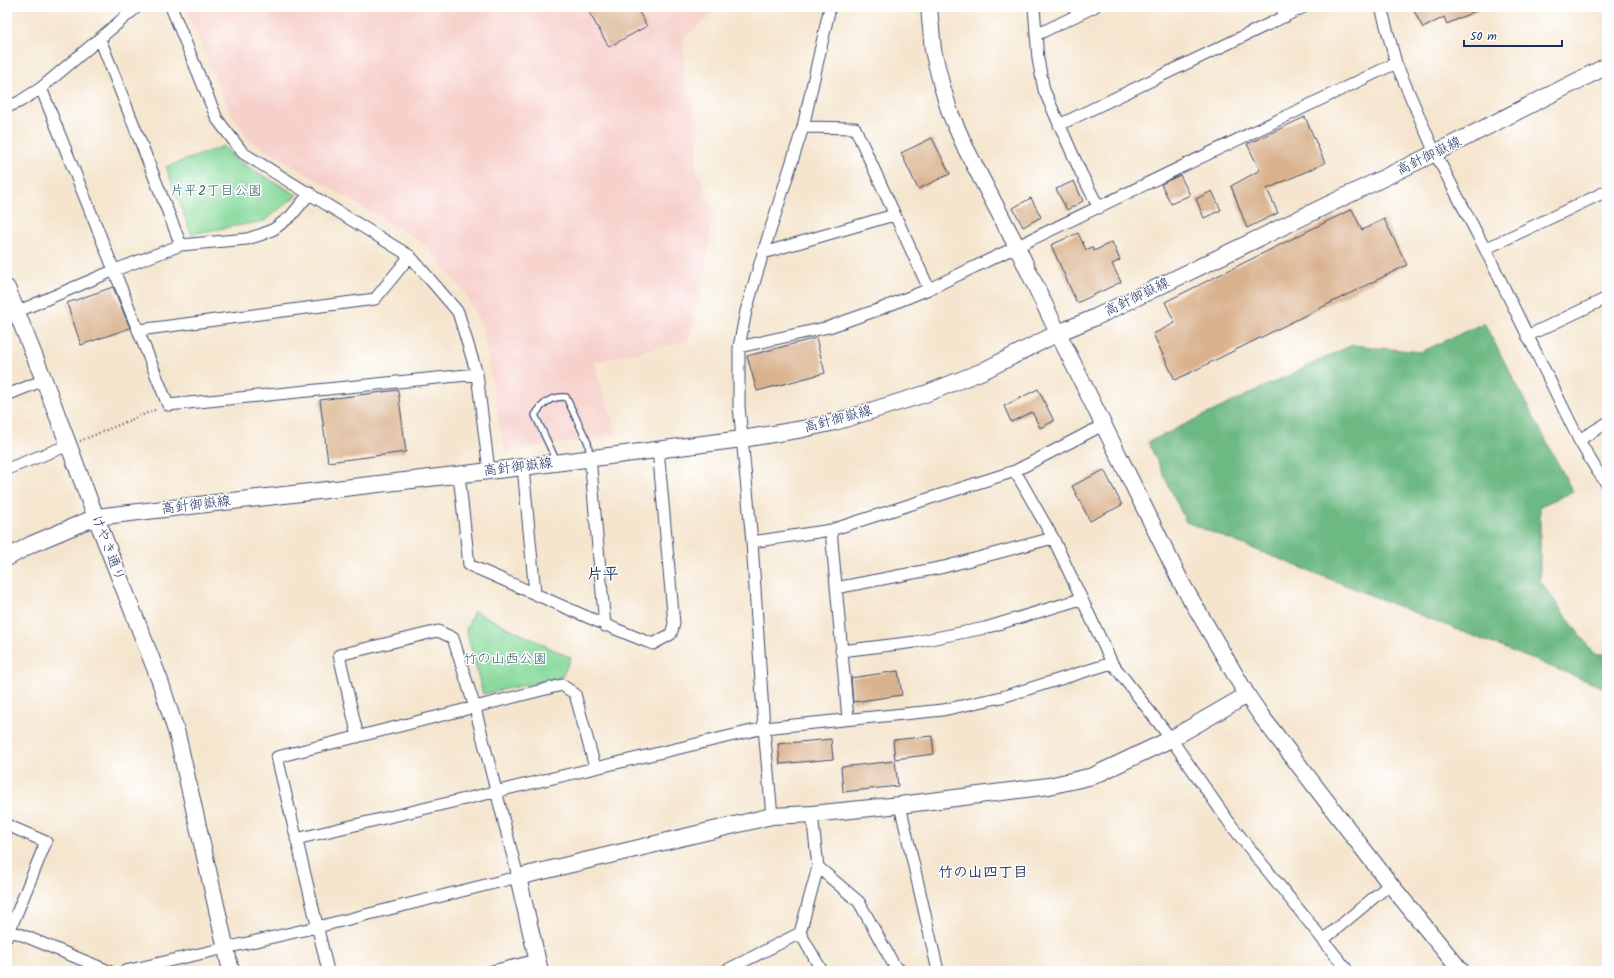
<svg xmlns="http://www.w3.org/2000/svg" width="1614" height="978" font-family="Kalam,'Klee One',sans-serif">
<rect width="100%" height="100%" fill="#fff"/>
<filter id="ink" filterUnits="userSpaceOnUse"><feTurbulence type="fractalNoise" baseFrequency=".025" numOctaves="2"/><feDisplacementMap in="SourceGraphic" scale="8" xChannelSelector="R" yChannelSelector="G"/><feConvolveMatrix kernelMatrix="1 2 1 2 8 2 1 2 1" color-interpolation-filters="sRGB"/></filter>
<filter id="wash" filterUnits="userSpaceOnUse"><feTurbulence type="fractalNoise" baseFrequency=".012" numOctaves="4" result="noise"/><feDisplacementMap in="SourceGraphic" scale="16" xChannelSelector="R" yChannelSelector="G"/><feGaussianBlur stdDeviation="0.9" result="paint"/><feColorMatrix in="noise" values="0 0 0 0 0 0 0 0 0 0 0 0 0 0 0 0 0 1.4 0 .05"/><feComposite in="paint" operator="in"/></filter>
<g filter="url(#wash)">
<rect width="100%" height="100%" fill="#f5e5ce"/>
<path fill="#f7d0cb" d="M185,7H716L712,14L684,37V84L699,122L696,168L713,210L706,271L688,341L594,362L617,435L505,451L481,325L468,297L425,244L249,140L229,110Z"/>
<path fill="#87d99b" stroke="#51847c" d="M224,146L236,160L297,195L264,221L191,234L166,167Z
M474,611L571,658L562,677L483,694L466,630Z"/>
<path fill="#6db983" stroke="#447470" d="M1484,323L1573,492L1540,506V581L1594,654H1607V689L1186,522L1148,442L1352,345L1421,352Z"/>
<g id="blocks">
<path fill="#d9b18c" d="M586,7H636L647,26L609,47Z
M1412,7H1484L1447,24L1444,17L1423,28Z
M1305,117L1325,163L1267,189L1278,213L1247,228L1231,186L1260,170L1247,144Z
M932,138L950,174L918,189L901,153Z
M1180,175L1190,195L1171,204L1161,184Z
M1074,181L1083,201L1067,210L1056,189Z
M1212,191L1221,210L1204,218L1196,199Z
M1031,198L1041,217L1023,227L1013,208Z
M1352,209L1362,230L1384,219L1407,265L1175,380L1153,334L1175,323L1165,302Z
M1078,233L1086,250L1092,247L1094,251L1112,242L1120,260L1112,264L1121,282L1077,303L1051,245Z
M113,287L130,328L81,345L67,303Z
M816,338L825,373L757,391L747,356Z
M1038,389L1054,421L1040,428L1032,412L1011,422L1004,406Z
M398,390L406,452L328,462L320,400Z
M1104,470L1122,505L1090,521L1072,486Z
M898,671L902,695L853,702L851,678Z
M932,736L934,754L895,759L893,740Z
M831,739L833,759L780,764L778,744Z
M895,761L898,786L843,792L841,767Z"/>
</g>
</g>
<g filter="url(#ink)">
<use href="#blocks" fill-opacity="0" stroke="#3c4a6f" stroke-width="1"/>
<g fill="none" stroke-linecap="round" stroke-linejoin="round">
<g stroke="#3c4a6f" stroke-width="8">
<path id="lane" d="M556,460L535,415C543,403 551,396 566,397L588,443L590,457"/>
</g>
<g stroke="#3c4a6f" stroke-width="13">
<path id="street" d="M171,7L217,119L243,153L410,256L458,312L477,374L489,471
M1034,7L1038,59L1044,90L1081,173L1099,208
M1281,7L1285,17
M1381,7L1396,63L1435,153L1485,249L1579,440L1596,469L1607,484
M1036,35L1094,7
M100,39L181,245
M41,88L168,405L477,374
M7,107L19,102L41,88L137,7
M1059,125L1304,7
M803,127L855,128L929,289
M1485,249L1607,191
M763,253L894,215
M7,316L115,270L181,245L247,239L263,234L274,229L291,216L310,193
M139,330L375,299L410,256
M1527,336L1607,298
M739,347L829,327L880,309L929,289L1396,63
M7,395L44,380
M1579,440L1607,423
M590,457L605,626
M523,467L535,593
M7,469L69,445
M1015,471L1053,538L1112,663L1171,739L1231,825L1348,971
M459,475L469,565C530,591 590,620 653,644L671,634L674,624L658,449
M831,530L848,719
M752,542L831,530L1015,471L1103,425
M836,588L944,567L1053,538
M841,651L915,642L985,628L1081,599
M900,805L938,971
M812,814L818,867L859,902L895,967L902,971
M772,816L764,728L752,542L739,406V347L746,311L763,253L803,127L830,7
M7,825L46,842L7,937
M296,839L764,728L943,710L1002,697L1112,663
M10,930L109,971
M800,933L822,971
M1323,940L1390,884
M125,971L317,927L518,877L475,708L453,638L438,631L339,655L358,737
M328,971L277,757L562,685L575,694L595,767
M492,971L537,960
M725,971L800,933L818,867"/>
</g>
<g stroke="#3c4a6f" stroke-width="18">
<path id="secondary" d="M929,7L933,50L941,83L950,113L966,149L1017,247L1058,333L1182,584L1247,695L1262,717L1390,884L1461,971
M7,288L44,380L90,502L160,681L177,734L231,971
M7,558L32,544L96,517L523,467L742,439L803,429L835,422L925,394L983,371L1058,333L1096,317L1435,153L1607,66
M540,971L518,877L772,816L812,814L900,805L1049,786L1093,776L1171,739L1247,695"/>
</g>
<path stroke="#3c4a6f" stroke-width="2.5" stroke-dasharray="1 3" stroke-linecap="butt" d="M80,441L157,409"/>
<use href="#lane" stroke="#fff" stroke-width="5.5"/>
<use href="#street" stroke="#fff" stroke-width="11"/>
<use href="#secondary" stroke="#fff" stroke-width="16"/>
</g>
</g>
<g text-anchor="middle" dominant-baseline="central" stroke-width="3" stroke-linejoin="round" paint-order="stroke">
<g font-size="14" fill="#1b2f5e" stroke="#fff">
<text transform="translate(1429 156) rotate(-26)">高針御嶽線</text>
<text transform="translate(1137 297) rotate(-26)">高針御嶽線</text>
<text transform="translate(838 419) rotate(-15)">高針御嶽線</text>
<text transform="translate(518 467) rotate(-7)">高針御嶽線</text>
<text transform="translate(196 505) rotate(-7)">高針御嶽線</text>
<text transform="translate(108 548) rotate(69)">けやき通り</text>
</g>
<g font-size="14" fill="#3b6270" stroke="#fff">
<text x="216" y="191">片平2丁目公園</text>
<text x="505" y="659">竹の山西公園</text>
</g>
<g font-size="15" font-weight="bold" fill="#1b2f5e" stroke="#fff">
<text x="983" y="873">竹の山四丁目</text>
</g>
<g font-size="16" font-weight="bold" fill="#1b2f5e" stroke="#fff">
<text x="603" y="574">片平</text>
</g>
</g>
<rect width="1614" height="978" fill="none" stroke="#fff" stroke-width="24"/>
<path d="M1464 40v6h98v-6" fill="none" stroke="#1b2f5e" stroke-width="2"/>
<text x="1470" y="40" font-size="12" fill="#1b2f5e" stroke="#ffffff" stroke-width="3" paint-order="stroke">50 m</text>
</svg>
